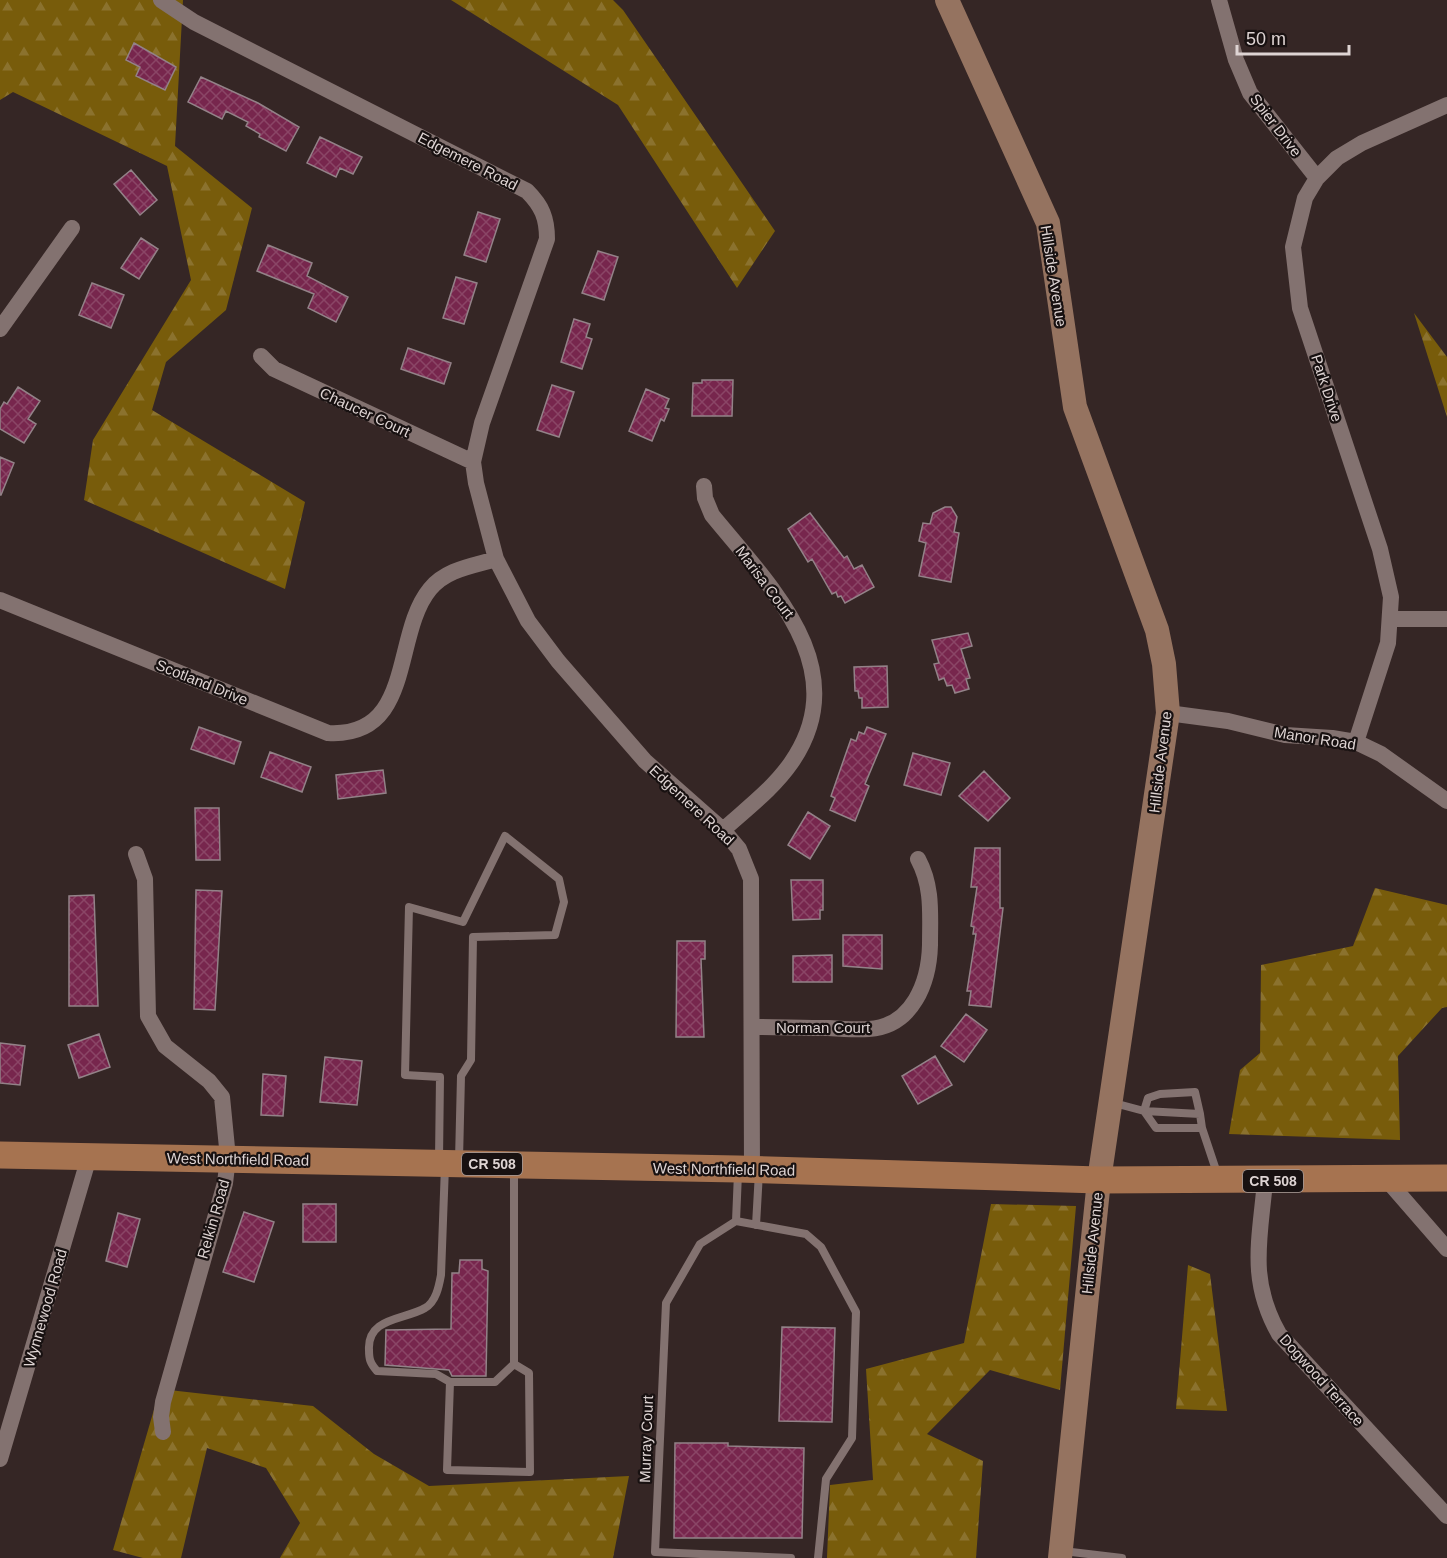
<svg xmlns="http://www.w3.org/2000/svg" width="1447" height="1558" font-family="Helvetica,sans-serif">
<defs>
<pattern id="forest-firs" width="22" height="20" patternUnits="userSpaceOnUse" patternTransform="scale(1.5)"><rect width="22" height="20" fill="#785c0b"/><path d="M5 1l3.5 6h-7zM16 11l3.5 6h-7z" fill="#8b722e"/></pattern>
<pattern id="building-cross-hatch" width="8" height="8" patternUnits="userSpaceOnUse" patternTransform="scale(1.5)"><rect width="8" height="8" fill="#77264d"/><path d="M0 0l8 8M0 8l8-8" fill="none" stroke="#8a4566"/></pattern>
</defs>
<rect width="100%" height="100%" fill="#352625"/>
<path fill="url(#forest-firs)" d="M0,0H183L175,146L252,208L226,310L166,362L152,410L305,502L285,589L84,500L93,440L191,280L167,166L13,92L0,100Z
M451,0H613L623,10L775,231L737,288L618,105Z
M1414,313L1447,357V417Z
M1375,888L1447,905V1007L1442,1008L1398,1056L1400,1140L1229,1134L1240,1070L1260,1053L1261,965L1353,946Z
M991,1204L1076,1206L1060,1390L990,1370L927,1434L983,1461L976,1558H827L830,1485L873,1480L866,1369L964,1343Z
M1188,1265L1210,1274L1227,1411L1176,1409Z
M160,1389L313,1406L374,1454L429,1486L629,1476L613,1558H280L300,1523L266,1468L207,1448L181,1558H143L113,1550Z"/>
<path fill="url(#building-cross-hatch)" stroke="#938288" stroke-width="1.5" d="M134,43L176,67L165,90L136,76L140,67L126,60Z
M201,77L258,103L299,127L286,151L259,137L260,134L246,126L248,122L226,111L222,119L188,102Z
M320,137L362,157L353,174L340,168L336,177L307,163Z
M131,170L157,200L140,215L114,184Z
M478,212L500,219L486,262L464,255Z
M141,238L158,249L139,279L121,268Z
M268,245L312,263L307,276L348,297L336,322L308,308L314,294L257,271Z
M598,251L618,257L604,300L582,293Z
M456,277L477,283L464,324L443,318Z
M92,283L124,295L111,328L79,315Z
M574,319L590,324L586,337L592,339L582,369L561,362Z
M408,348L451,363L444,384L401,369Z
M702,380H733L732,416H692L693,383H702Z
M552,385L574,392L559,437L537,430Z
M18,387L40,401L28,419L36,424L24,443L0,429V409L4,402L7,404Z
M646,389L669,399L665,408L669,409L664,421L661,419L652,441L629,431Z
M0,457L14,463L1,495H0Z
M945,507H951L957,517L954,532L959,533L951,582L919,576L926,543L919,541L923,523L930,524L933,513Z
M810,513L844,558L847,556L854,569L862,565L874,587L845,603L841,596L838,597L836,592L832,594L812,559L808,562L788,529Z
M968,633L972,646L961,649L970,678L966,679L969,689L955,693L952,685L947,686L944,678L939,680L934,664L939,663L932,640Z
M887,666L888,707L862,708V698H859L858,691H855L854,667Z
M199,727L241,742L234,764L191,749Z
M867,727L886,734L865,784L869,786L855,821L830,810L835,798L831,796L851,739L856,741L859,732L864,734Z
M270,752L311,767L302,792L261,777Z
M913,753L950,763L941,795L904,785Z
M383,770L386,793L338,799L336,775Z
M984,771L1010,798L988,821L959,796Z
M195,808H219L220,860H196Z
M808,812L830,826L810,859L788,845Z
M975,848H1000V908H1003L991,1007L969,1005L971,991H967L976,934H973L974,927L971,926L977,887H971Z
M791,880H823V910H820V919L793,920Z
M196,890L222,891L215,1010L194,1009Z
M94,895L98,1006H69V896Z
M843,935H882V969L843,966Z
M677,941H705V959H701L704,1037H676Z
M832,955V982H793V956Z
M966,1014L987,1030L964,1062L941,1046Z
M99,1034L110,1067L79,1078L68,1045Z
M0,1043L25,1046L20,1085L0,1083Z
M935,1056L952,1085L918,1104L902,1076Z
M325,1057L362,1061L357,1105L320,1102Z
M263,1074L286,1076L283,1116L261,1115Z
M303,1204H336V1242H303Z
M244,1212L274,1222L254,1282L223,1272Z
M118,1213L140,1219L127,1267L106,1261Z
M460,1260H482V1269L488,1271L486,1376H452L449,1370L385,1365L386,1330L451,1329L452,1273H459Z
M782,1327L835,1328L832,1422L779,1421Z
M675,1443H728V1446L804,1448L802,1538H674Z"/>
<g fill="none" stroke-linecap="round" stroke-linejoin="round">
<path stroke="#837270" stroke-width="8" d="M1114,1103L1144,1111L1200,1114L1202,1128L1218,1176
M1200,1114L1195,1092L1160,1094L1148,1098L1144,1111L1156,1128H1202
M439,1159L440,1077L405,1075L409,907L463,922L505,836L559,879L564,902L555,935L473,937L471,1060L461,1076L459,1160
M445,1166L441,1275C439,1286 436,1302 425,1308C405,1320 367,1317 369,1350C369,1359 370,1363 377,1371L436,1374L450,1382H495L514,1364V1167
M736,1221L700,1244L666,1303L655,1552L791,1558
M736,1221L806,1234L821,1247L856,1312L852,1438L826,1479L818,1558
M736,1221L738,1173
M756,1225L759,1172
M450,1382L447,1470L530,1472L529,1373L514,1364
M1063,1551L1122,1558"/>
<path stroke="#837270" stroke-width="16" d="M161,0L194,22L527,191C542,206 547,218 547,239L482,423L473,462L476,483L496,559L528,621L558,661L645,761L723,830L739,849L751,879L752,1170
M1219,0L1236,60L1250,93L1317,178
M0,329L72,228
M261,356L274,369L473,462
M704,486L705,498L712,515C768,584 857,668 791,763C773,789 746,809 723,830
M0,600L328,733C415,738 392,635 430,589C446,569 473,566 496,559
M1391,619H1447
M1168,713L1228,721L1285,735L1332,738L1356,742L1381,754L1447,801
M1356,742L1388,643L1391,597L1380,549L1300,308L1293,247L1305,198L1317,178L1337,158L1362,143L1447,105
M136,854L145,879L148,1016L165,1046L209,1081L222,1097L228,1158L225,1183L163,1402L161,1417L163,1432
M754,1027C779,1027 803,1028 828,1028C841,1029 856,1030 869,1029C913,1026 929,982 930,945C930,914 933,887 918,859
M1387,1180L1447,1249
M1265,1181C1260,1240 1248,1279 1279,1334L1447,1516
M0,1459L89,1157"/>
<path stroke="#957360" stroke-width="24" d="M947,0L1048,223L1075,407L1157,630L1164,664L1168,713L1099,1180L1060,1558"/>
<path stroke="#a67350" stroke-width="27" d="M0,1155L738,1169L1099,1180L1447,1178"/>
</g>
<g text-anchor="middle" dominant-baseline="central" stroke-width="4.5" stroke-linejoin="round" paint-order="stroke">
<g fill="#181111" stroke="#a39a99" stroke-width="1.5">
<rect x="462" y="1153" width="60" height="22" rx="4.5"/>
<rect x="1243" y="1170" width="60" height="22" rx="4.5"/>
</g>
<g font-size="14" font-weight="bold" fill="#ded4d3">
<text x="492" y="1164">CR 508</text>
<text x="1273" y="1181">CR 508</text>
</g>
<g font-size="15" fill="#ded4d3" stroke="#181111">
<text transform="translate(1276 125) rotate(53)">Spier Drive</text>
<text transform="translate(468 161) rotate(27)">Edgemere Road</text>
<text transform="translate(1054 276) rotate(81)">Hillside Avenue</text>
<text transform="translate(1327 388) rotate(72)">Park Drive</text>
<text transform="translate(365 412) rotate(25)">Chaucer Court</text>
<text transform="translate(765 582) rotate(53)">Marisa Court</text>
<text transform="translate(202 682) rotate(22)">Scotland Drive</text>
<text transform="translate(1315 738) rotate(9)">Manor Road</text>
<text transform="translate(1160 762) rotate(-83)">Hillside Avenue</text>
<text transform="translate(692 805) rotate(43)">Edgemere Road</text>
<text x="823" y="1027">Norman Court</text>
<text transform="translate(238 1159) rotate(1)">West Northfield Road</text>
<text transform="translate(724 1169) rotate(1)">West Northfield Road</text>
<text transform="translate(213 1219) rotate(-74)">Relkin Road</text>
<text transform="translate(1092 1243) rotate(-84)">Hillside Avenue</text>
<text transform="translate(45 1308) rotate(-74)">Wynnewood Road</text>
<text transform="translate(1322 1380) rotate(48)">Dogwood Terrace</text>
<text transform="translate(646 1439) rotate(-88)">Murray Court</text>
</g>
</g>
<path d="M1237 45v9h112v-9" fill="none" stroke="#ded4d3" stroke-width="3"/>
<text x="1246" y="45" font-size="18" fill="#ded4d3" stroke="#181111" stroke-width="4.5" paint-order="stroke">50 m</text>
</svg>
